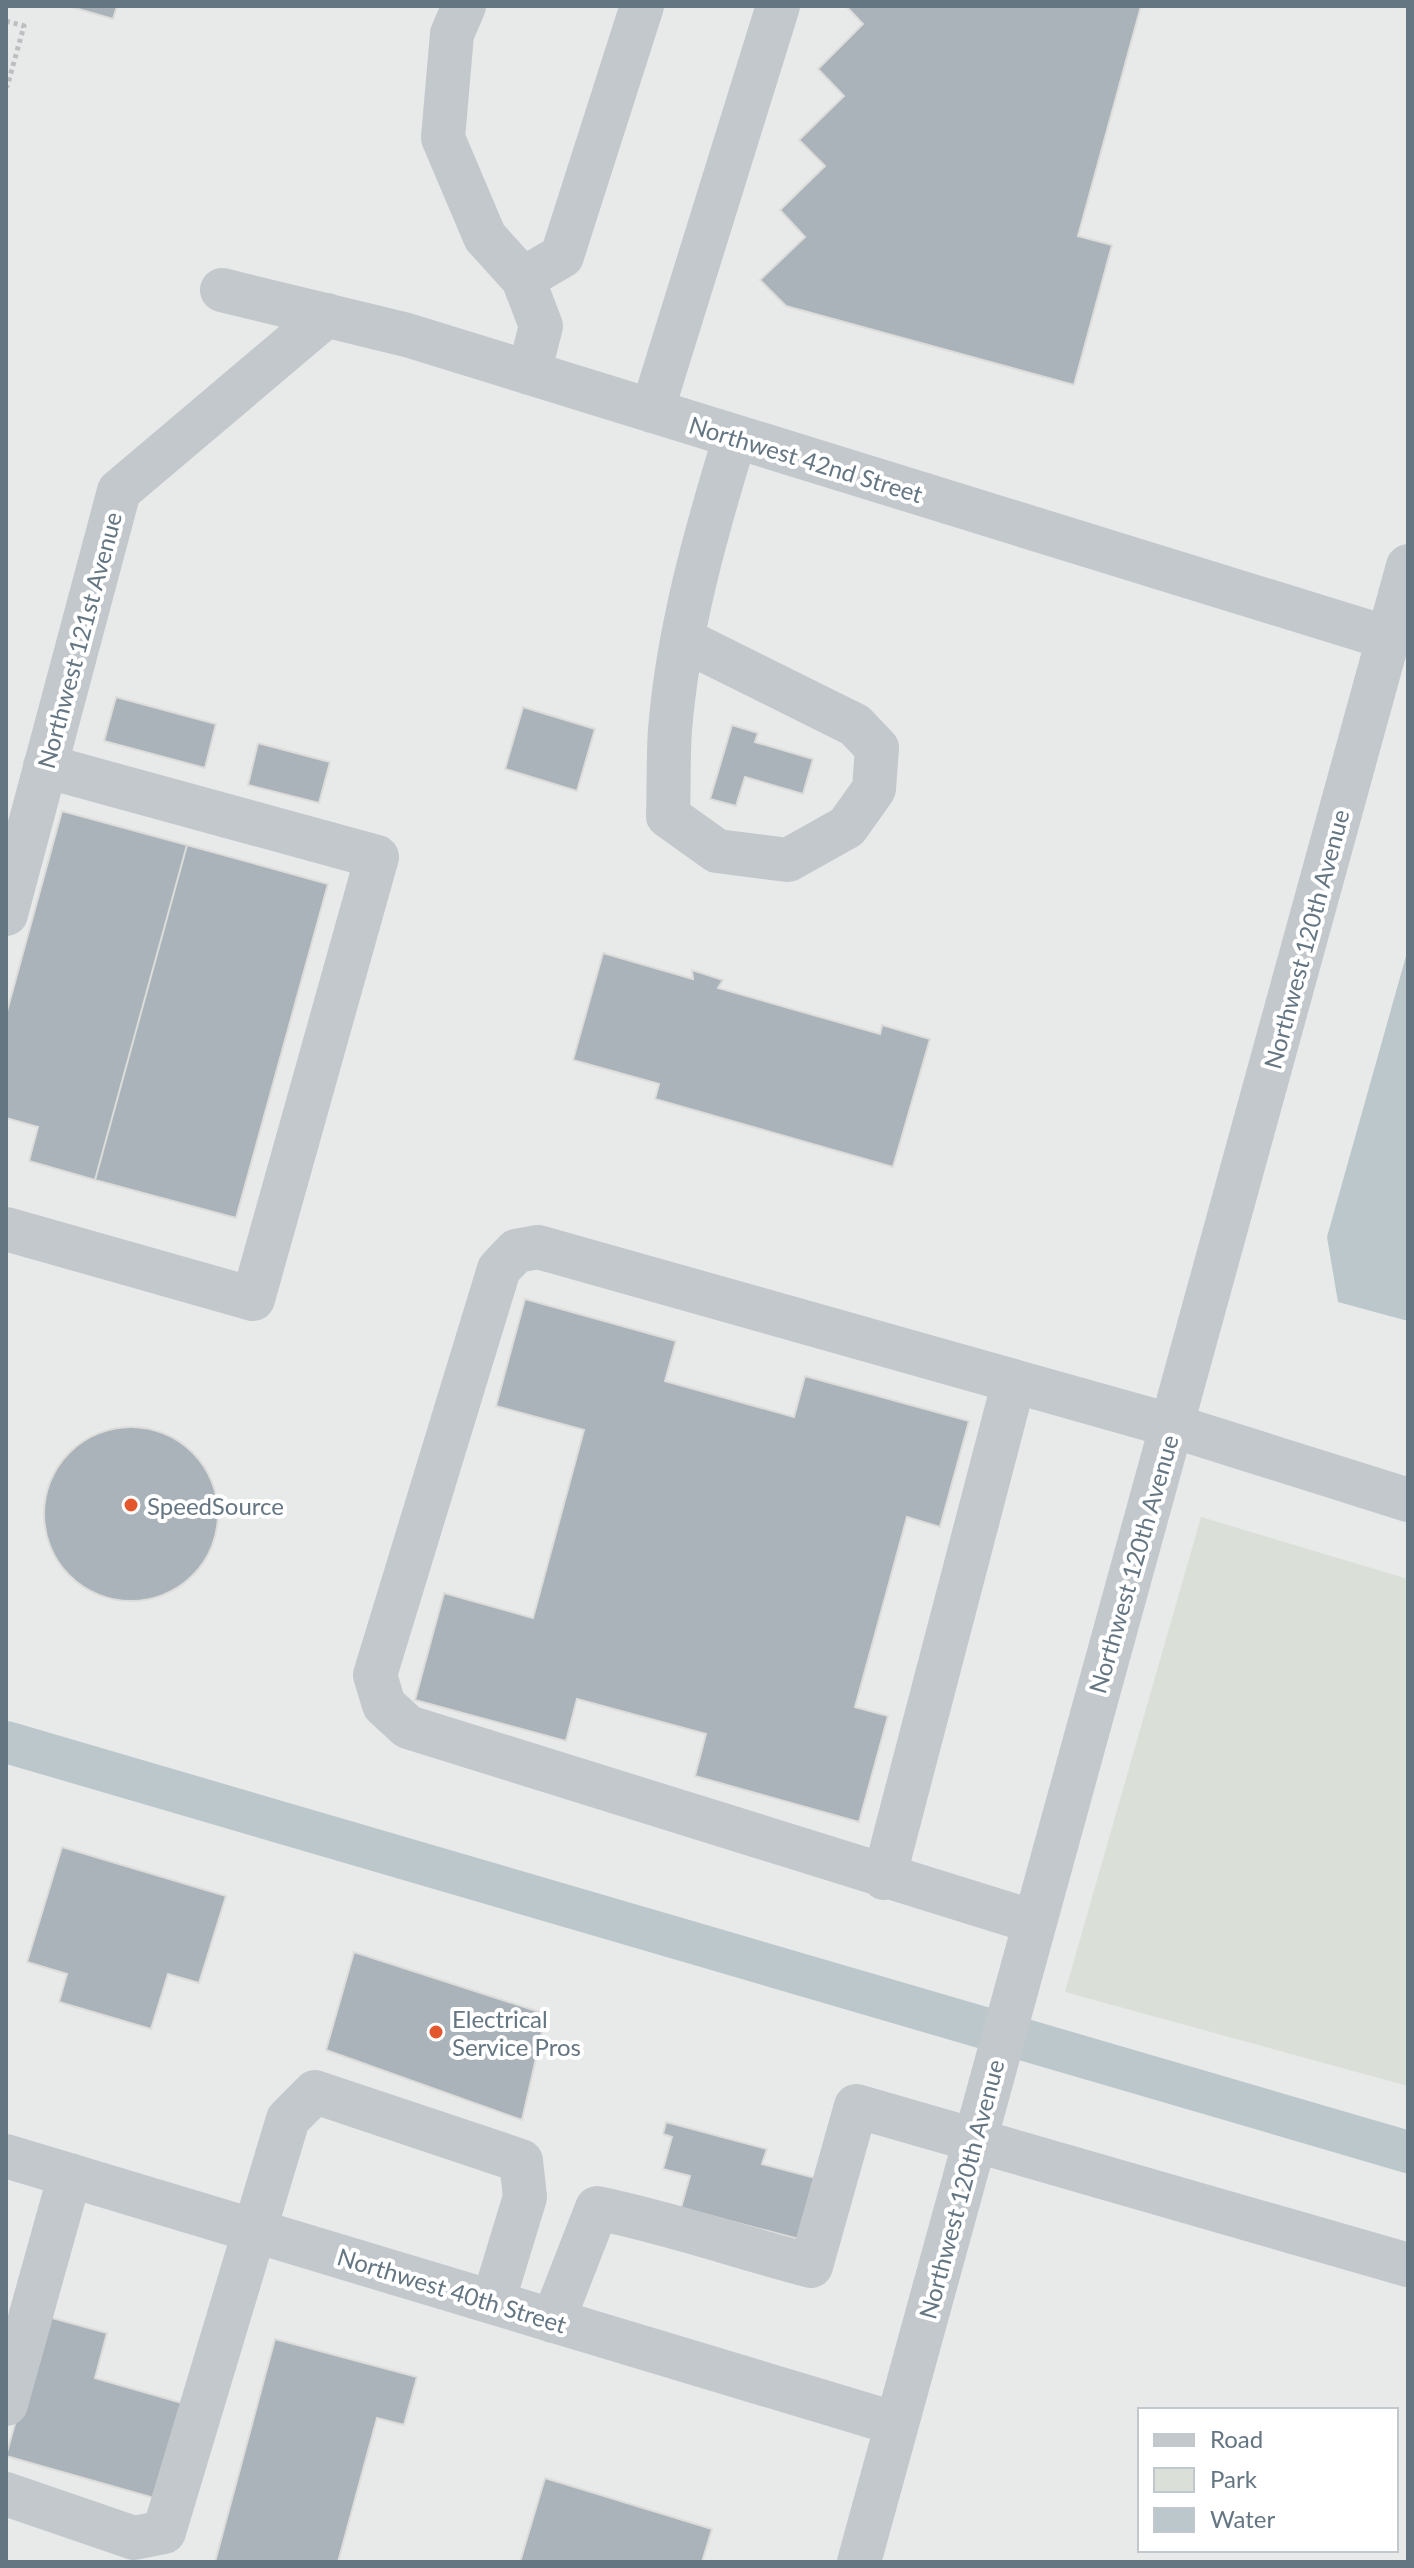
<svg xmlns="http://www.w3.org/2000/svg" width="1414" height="2568" font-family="Lato,sans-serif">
<rect width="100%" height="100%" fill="#fafaf8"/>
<path fill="#e8e9e9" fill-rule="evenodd" d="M6,6H1408V2562H6ZM1140,2410H1396V2550H1140Z"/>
<path fill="#dadfd7" d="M1201,1517L1408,1579V2086L1065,1992Z"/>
<path fill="#bbc7cb" d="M1408,949V1321L1338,1302L1327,1237Z"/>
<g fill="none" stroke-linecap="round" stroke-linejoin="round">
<path stroke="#bbc7cb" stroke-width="42" d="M6,1742L1408,2152"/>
</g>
<path fill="#aab3b9" stroke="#dcdcda" stroke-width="2" d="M68,6H117L113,19Z
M846,6H1141L1078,236L1112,245L1074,385L786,306L760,280L805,237L780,210L825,166L799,140L844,96L818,69L863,24Z
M116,697L216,724L205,768L104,741Z
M523,707L595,729L577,791L505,769Z
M732,725L758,733L755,742L813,759L803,794L745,777L736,806L710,799Z
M258,743L330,762L319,803L248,785Z
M62,811L187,845L95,1180L29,1161L38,1127L6,1118V1015Z
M187,845L328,884L236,1218L95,1180Z
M603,953L693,979L692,970L723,980L718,988L880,1034L882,1025L930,1039L893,1167L655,1099L659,1084L573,1060Z
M525,1299L676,1341L665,1381L794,1417L805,1376L969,1421L940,1527L907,1517L855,1707L888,1716L859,1822L695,1776L706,1734L577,1699L566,1741L415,1700L444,1593L533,1618L584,1430L496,1406Z
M44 1514a87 87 0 1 1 174 0a87 87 0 1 1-174 0Z
M62,1847L226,1896L199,1983L168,1974L151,2029L59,2002L67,1974L27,1962Z
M354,1952L546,2014L522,2120L326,2050Z
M666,2122L767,2149L762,2164L823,2180L806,2241L681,2208L690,2176L663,2169L672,2137L663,2134Z
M45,2316L107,2333L95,2378L182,2403L154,2498L6,2456Z
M275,2339L417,2377L404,2425L377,2418L338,2562H215Z
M545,2478L712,2529L702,2562H520Z"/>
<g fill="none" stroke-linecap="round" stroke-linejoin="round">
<path stroke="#bbbfc2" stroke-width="5" stroke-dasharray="4 4" stroke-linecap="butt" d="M6,21L24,26L7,87"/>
<path stroke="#c3c8cc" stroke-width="44" d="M464,6L452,34L443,138L485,237L523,279L541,326L529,373
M523,279L562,256L642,6
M222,290L407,335L1388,638
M652,411L778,6
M684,640L855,725L877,748L874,789L847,827L788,860L717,851L668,816C669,787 668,758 670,730C678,630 706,532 735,437
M6,914L119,491L327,315
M6,1229L253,1299L377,857L45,766
M884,1878L1014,1381
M1034,1922L408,1727L384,1705L375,1675L499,1269L516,1251L538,1247L1173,1426L1408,1500
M6,2156L897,2424
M553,2321L597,2208C670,2223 739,2247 811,2266L856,2106L1408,2265
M6,2404L70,2175
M6,2494L134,2538L164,2532L288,2119L315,2092L521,2161L525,2197L493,2302
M859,2562L1408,566"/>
</g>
<g fill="#e4572e" stroke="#fff" stroke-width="3">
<circle cx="131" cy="1505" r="8"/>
<circle cx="436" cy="2032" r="8"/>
</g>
<g text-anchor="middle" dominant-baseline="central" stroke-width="8" stroke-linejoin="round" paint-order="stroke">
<g font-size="24" fill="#657683" stroke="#fff">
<text transform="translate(806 459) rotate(17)">Northwest 42nd Street</text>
<text transform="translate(79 640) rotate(-75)">Northwest 121st Avenue</text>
<text transform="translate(1306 939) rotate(-75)">Northwest 120th Avenue</text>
<text transform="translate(1133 1564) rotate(-74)">Northwest 120th Avenue</text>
<text transform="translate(961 2189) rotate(-75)">Northwest 120th Avenue</text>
<text transform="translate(452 2290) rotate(17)">Northwest 40th Street</text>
</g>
<g font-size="24" fill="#657683" stroke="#fff" text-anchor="start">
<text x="147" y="1505">SpeedSource</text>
<text x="452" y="2018">Electrical<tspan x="452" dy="28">Service Pros</tspan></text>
</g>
</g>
<rect width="1414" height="2568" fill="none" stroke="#657683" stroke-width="16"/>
<rect x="1138" y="2408" width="260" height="144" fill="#ffffff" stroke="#c1c8cd" stroke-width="2"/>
<rect x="1154" y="2434" width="40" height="12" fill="#c3c8cc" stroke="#c1c8cd" stroke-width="2"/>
<text x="1210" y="2448" font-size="24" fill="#657683">Road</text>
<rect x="1154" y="2468" width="40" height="24" fill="#dadfd7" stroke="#c1c8cd" stroke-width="2"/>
<text x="1210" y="2488" font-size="24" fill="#657683">Park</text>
<rect x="1154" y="2508" width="40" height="24" fill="#bbc7cb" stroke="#c1c8cd" stroke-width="2"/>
<text x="1210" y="2528" font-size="24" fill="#657683">Water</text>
</svg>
